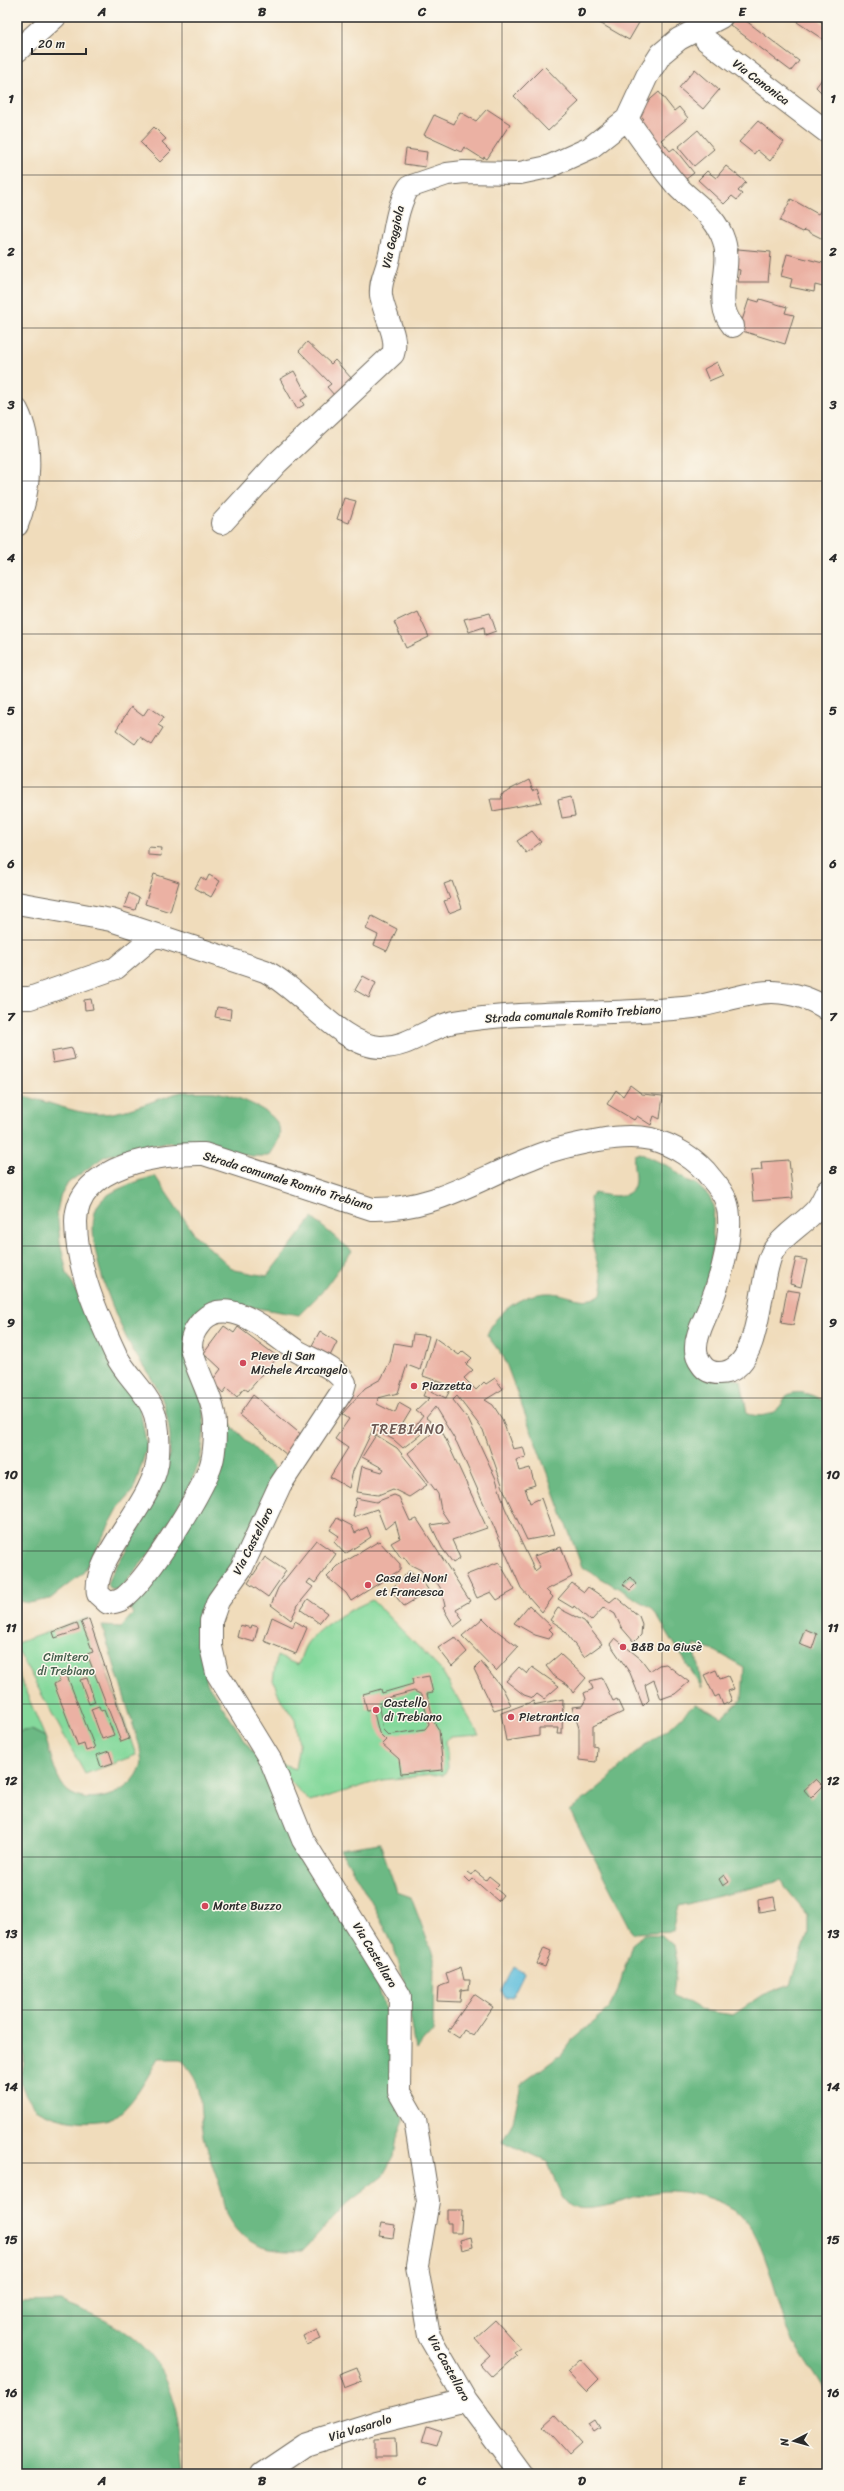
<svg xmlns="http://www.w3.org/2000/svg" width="844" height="2491" font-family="Sriracha,sans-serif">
<rect width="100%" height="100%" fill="#fbf7ec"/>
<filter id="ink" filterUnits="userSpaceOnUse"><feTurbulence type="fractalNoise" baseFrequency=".025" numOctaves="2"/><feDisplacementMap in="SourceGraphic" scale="8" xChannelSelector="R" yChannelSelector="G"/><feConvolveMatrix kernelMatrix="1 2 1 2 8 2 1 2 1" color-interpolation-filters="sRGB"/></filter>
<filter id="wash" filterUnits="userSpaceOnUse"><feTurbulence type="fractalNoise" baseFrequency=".012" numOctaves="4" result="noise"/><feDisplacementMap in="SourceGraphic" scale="16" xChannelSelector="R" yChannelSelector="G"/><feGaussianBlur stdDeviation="0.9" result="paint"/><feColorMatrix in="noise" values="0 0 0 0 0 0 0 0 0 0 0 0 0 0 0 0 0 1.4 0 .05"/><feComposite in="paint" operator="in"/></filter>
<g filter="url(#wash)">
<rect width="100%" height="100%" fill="#f0dcbb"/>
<path fill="#85d99c" stroke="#588264" d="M372,1600L442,1671L479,1735L450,1737L446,1740L448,1768L444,1774L382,1780L310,1802L271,1761L295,1769L299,1744L295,1720L280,1698L273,1680L277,1656L298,1665C301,1658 303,1648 308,1642C324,1622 350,1610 372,1600Z
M88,1618L136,1755L85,1774L17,1649V1643Z
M17,1671L45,1737L32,1730L17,1732Z"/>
<path fill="#6cb984" stroke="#4c7258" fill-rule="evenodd" d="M181,1092C192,1092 204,1091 215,1092C229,1094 244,1100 256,1106C282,1120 287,1131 269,1156H252L167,1142L105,1156L68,1183L60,1197L57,1212L60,1242L67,1273L113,1364L139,1404L147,1447L134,1489L119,1507L83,1573L50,1599L29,1603L17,1601V1095C44,1099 70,1113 98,1114C123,1115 156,1099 181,1092Z
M640,1153L672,1168L686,1180L695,1183L708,1195L714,1206L712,1252L710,1270L695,1315L693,1361L741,1381L747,1414C761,1417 771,1417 781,1405C783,1402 785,1396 788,1395C800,1388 817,1397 827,1403V2395C816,2375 797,2350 788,2330C776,2299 763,2228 735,2210C716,2198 686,2190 663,2191C639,2193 585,2220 568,2203C557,2193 553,2175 548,2162L502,2141L513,2122L521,2084L561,2055L571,2041L609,2008L617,1993L632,1944L645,1934L661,1935L674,1945L677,1961L673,1995L699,2010L733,2015L763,1995L790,1984L808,1934V1915L780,1881L679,1906L673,1931L633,1933L570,1811L608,1780L632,1755L672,1726L695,1704L722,1717L742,1699L744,1667L715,1651L694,1645L702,1688L652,1608L582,1567L504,1358L487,1335C496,1311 525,1292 550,1293C568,1293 585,1307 601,1294L603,1283L593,1247L590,1198L594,1193C605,1195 629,1201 634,1186C637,1176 632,1165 634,1155ZM805,1629L817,1634L811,1649L799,1644Z
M155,1176L195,1235L234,1270L267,1276L312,1218L352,1251L321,1293L299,1315L245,1306L199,1315L204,1433L200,1461L187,1491L154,1548L120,1589L112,1590L107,1584L110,1577C133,1536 172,1485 170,1437C169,1426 166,1409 162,1399C154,1378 138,1361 128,1341C114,1313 77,1228 101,1201C110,1190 141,1180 155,1176Z
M224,1418L277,1471L280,1485L205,1611L198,1627L207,1683L259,1762L362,1948L376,1979L390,2025L404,2120L397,2137L394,2157L383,2176L348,2203L303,2251C270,2252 245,2248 228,2216C225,2209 224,2200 222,2193C214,2170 205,2147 202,2123C198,2091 204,2085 181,2059H158C147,2077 137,2098 121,2112C104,2129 53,2121 35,2107C30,2103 24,2092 22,2086C19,2079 24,2067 24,2059C24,2047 21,2035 17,2023V1732L31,1730L45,1737C51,1753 56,1786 72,1794C95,1807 134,1791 141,1766C143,1761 140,1753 140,1747L102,1626L121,1627L133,1614L128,1605L142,1592Z
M380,1843L397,1892L411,1897L434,1958L433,2031L416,2050C410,2015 406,1979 393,1946C379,1912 358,1880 340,1849Z
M61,2301C117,2324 157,2341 174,2404C180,2426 180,2451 183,2474H17V2302Z"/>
<path fill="#5ebedc" stroke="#447484" d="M514,1967L524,1973L512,1997L504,1998L502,1991Z"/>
<g id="blocks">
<path fill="#ebb1a3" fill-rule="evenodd" d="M595,17H634L640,21L629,40L598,22L600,20Z
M736,17H741L799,61L791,71L730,25Z
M800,17H815L827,26V42L797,22Z
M544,66L579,102L548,131L514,96Z
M695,69L719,90L703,109L679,88Z
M825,75L827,77V98L816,87Z
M659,92L674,111L679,107L688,118L661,140L670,151L674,148L694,173L682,182L639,122L644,119L637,111Z
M487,109L510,124L487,159L484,157L483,159L464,147L461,152L424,135L434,115L454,124L460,112L476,121Z
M758,121L784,142L770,161L757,150L754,154L739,142Z
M154,127L166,139L162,142L171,151L160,162L140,142Z
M698,130L714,149L694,166L678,147Z
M406,149L427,152L425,167L404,164Z
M726,166L746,182L738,191L742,194L737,200L732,196L724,204L698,180L707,171L716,178Z
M791,199L818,214L822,209L827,212V241L805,230L803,232L780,221Z
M738,249L771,252L768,282H738L740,270L736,269Z
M787,254L827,264V288L815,285L814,292L790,287L792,279L781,276Z
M749,299L759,302L760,299L787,307L785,313L794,315L785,344L739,330Z
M307,342L331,364L335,360L352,379L335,396L327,387L331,384L299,351Z
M717,362L723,375L709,381L704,369Z
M294,371L308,396L301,400L304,405L297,409L280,379Z
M344,498L356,501L349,523L337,519Z
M417,611L429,637L406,648L394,622Z
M490,613L496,631L485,635L484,627L469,632L464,619Z
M131,707L143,716L149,707L164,717L158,725L163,728L152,745L140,737L135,744L116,730Z
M529,780L533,790L537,788L542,802L493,811L490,799H502L501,794Z
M571,797L575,816L562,818L558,800Z
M532,831L541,842L526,853L517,841Z
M148,847L162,848L161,856L148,855Z
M154,874L179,882L170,912L145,904Z
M209,875L220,881L211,897L195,888L201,877L206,881Z
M452,881L462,908L449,913L444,901L450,899L444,884Z
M129,893L139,898L135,910L124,907Z
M372,916L397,929L387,951L374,945L378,935L366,929Z
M363,976L376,983L369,998L355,990Z
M91,999L93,1009L85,1010L84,1000Z
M217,1007L231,1009L230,1020L215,1017Z
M72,1048L75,1059L53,1063L51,1052Z
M630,1085L642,1094L663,1096L660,1119L654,1116L651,1125L637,1116L634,1120L607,1104L616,1090L623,1096Z
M789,1160L793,1198L753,1201L750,1171L762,1170L761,1162Z
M796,1258L807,1260L801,1287L790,1284Z
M787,1290L800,1292L793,1325L781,1323Z
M224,1326L234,1333L238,1327L278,1357L248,1391L244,1388L237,1397L227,1388L223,1393L212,1381L221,1369L204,1353Z
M320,1331L337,1342L329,1358L310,1349Z
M413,1334L429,1336L420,1370L407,1365L398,1393L378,1398L377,1404L395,1413L399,1403L411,1410L402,1425L411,1432L423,1416L416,1411L430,1398L423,1396L426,1389L446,1398L452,1386L423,1376L435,1338L459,1355L463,1351L472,1358L466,1364L473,1370L464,1378L476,1390L484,1382L486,1384L495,1378L503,1389L485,1400L493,1405L502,1419L513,1449L523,1447L526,1457L516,1460L519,1471L530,1468L535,1485L525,1488L530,1503L541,1498L554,1535L527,1540L506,1496L483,1430L457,1396L453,1400L468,1419L496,1479L505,1508L535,1571L540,1567L534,1556L561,1547L572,1577L546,1590L553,1597L542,1612L521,1588L457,1443L435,1407L426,1418L430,1421L420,1435L403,1448L394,1440L373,1429L353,1471L349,1488L330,1477L348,1448L335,1439L349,1419L342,1414L365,1388L381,1379L390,1362L394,1343L411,1346Z
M253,1395L303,1436L287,1455L239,1415Z
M436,1430L442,1431L487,1528L452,1540L460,1558L453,1563L442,1548L431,1525L449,1522L441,1510L438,1494L408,1453Z
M376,1435L397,1448L427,1485L409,1497L393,1489L378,1495L357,1492L362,1466L382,1472L384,1469L362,1457Z
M394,1495L399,1497L410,1521L417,1519L470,1601L456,1609L463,1620L454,1627L443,1608L445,1606L441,1589L432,1575L428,1580L421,1570L409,1564L404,1557L401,1558L391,1543L400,1538L395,1521L385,1529L377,1509L353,1517L356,1498L376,1502Z
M337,1518L352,1526L355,1533L367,1527L371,1537L345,1554L334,1542L339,1536L330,1530Z
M316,1540L336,1554L315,1583L310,1579L307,1583L313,1587L298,1605L291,1620L271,1605L278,1588Z
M379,1541L400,1564V1570L351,1601L346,1593L327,1577L338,1566Z
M265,1557L286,1571L268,1597L248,1583Z
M499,1562L515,1590L497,1600L491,1592L477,1598L466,1575Z
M409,1571L423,1582L429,1591L404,1606L390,1590Z
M630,1577L636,1584L630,1590L623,1584Z
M572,1583L584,1592L588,1587L610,1602L616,1597L639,1616L642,1624L641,1635L634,1642L621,1627L615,1614L604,1607L591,1621L574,1606L573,1608L558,1599Z
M308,1599L327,1613L319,1623L301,1610Z
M529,1605L552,1627L549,1629L553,1633L549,1639L535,1635L514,1623Z
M558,1608L584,1621L602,1644L584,1657L562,1628L550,1620Z
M272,1617L293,1627L295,1621L307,1628L296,1654L264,1641Z
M483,1618L492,1627L518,1647L496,1671L462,1636Z
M89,1619L129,1739L121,1742L87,1654L93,1652L81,1622Z
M77,1623L79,1630L55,1638L53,1632Z
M240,1625L251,1628L252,1625L258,1627L254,1642L237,1637Z
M805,1629L817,1634L812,1649L799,1644Z
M455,1637L467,1652L452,1666L438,1648Z
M615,1638L641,1659L650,1671L659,1665L666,1664L689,1682L675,1694L661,1699L654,1680L645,1685L649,1700L643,1706L630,1673L610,1644Z
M560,1654L586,1678L573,1693L568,1685L554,1676L546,1666Z
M481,1662L503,1689L511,1705L494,1710L474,1669Z
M519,1667L527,1674L532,1667L559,1686L544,1699L537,1694L533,1698L524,1695L506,1681Z
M716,1670L720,1679L728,1676L734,1689L728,1691L732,1701L723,1705L719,1695L715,1697L704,1675Z
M66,1673L95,1748L86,1751L84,1744L78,1746L54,1684L60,1681L58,1676Z
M429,1676L433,1693L427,1694L434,1722L439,1730L443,1770L401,1774L399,1759L382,1744L386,1740L379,1733L373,1709L367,1710L363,1694L381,1689L382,1693L413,1684L412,1679ZM414,1691L422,1695L429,1724L425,1729L388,1735L383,1730L379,1708L383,1699Z
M87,1678L95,1702L89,1704L80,1680Z
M602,1678L613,1701L617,1699L623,1712L593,1726V1746L597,1747L596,1762L579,1760V1728L572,1707L582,1706L586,1699L584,1693L593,1689L590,1681Z
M563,1699L562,1734H557L558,1728H539V1736L506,1741L501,1713L534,1701L533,1705Z
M99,1706L101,1711L104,1710L114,1735L102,1739L91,1709Z
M109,1751L113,1763L101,1767L97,1755Z
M816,1779L823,1786L811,1798L804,1790Z
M475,1871L486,1880L489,1876L499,1884L495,1888L503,1895L498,1901L473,1879L470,1882L464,1876L468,1872L472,1875Z
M724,1875L729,1882L723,1886L719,1879Z
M774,1897L776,1909L759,1912L758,1900Z
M544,1948L551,1951L545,1967L537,1964Z
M461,1967L464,1980H470L469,1989L461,1990L460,2002L437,2001L438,1987L449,1983L446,1973Z
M474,1994L493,2007L473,2036L464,2030L459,2038L448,2031Z
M447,2210H462L461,2232H451V2223H447Z
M382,2223L395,2225L393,2238L379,2236Z
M471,2237L473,2247L462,2250L460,2240Z
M495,2320L520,2348L514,2352L517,2355L492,2377L480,2364L490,2355L475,2338Z
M317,2329L321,2339L307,2345L303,2336Z
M581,2359L599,2379L586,2392L567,2372Z
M357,2367L362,2381L344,2388L339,2374Z
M556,2415L582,2444L570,2455L544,2426Z
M594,2420L599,2428L593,2432L588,2424Z
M427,2426L442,2431L437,2447L422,2443Z
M395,2438L396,2457H375V2439Z"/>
</g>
</g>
<g filter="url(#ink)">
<use href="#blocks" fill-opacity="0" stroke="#70695d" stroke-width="1"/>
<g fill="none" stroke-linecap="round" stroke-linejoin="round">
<g stroke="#70695d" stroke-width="24">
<path id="minor" d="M702,27L706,40L827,132
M17,51L55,17
M627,119C643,142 659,165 677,186C694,204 716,215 724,241C733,270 712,302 733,326
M17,410C34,443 30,492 17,525
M222,523L277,463L393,354C399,336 383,314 381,295C380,283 384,276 387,266C395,239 394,211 409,187L447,174L464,172L520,173L548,167L590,148L627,119L647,76L661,54L679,39L721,17
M17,903L111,920L265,971C301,989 341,1046 380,1047C410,1048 430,1026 454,1022C533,1009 613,1016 693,1007C715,1004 752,991 773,992C792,993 811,998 827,1009
M17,998H30L116,968L155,935
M262,2474L305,2445L377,2422L466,2400
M521,2474L466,2400L429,2336L417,2266L428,2201L415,2120L399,2092L400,1996L303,1840L271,1761L217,1673L211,1647V1621L218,1601L242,1567L280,1485L343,1390L345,1383C336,1367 312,1360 297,1351C274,1336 230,1293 203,1320C195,1329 191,1336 191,1347C196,1373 215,1399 215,1425C215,1439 215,1455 210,1468C198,1498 151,1574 127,1595C122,1601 115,1602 108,1603L98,1594C91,1557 158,1500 158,1455C159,1439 159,1421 152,1407C143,1388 125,1374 116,1355C97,1314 76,1267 76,1222C76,1164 162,1153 204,1154L372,1209C435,1210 476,1179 532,1158C553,1149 576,1144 599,1140C616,1137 633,1135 651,1139C673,1145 697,1159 711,1178C717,1185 723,1192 726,1201C736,1229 720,1281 709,1308C704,1321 695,1336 696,1350C696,1355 699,1361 702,1365C706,1371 712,1373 719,1373C764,1373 757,1279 773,1251C784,1234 804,1224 817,1209C821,1204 824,1197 827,1191"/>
</g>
<use href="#minor" stroke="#fff" stroke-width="22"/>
</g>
</g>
<path fill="none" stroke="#2b2b2b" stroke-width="1" stroke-opacity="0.55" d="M182,17V2474M342,17V2474M502,17V2474M662,17V2474M17,175H827M17,328H827M17,481H827M17,634H827M17,787H827M17,940H827M17,1093H827M17,1246H827M17,1398H827M17,1551H827M17,1704H827M17,1857H827M17,2010H827M17,2163H827M17,2316H827"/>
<g fill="#d1495b" stroke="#fbf7ec" stroke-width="1.5">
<circle cx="243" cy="1363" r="4"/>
<circle cx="414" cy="1386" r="4"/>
<circle cx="368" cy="1585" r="4"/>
<circle cx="623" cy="1647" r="4"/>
<circle cx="376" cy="1710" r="4"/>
<circle cx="511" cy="1717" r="4"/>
<circle cx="205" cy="1906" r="4"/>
</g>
<g text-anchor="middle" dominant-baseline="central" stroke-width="3" stroke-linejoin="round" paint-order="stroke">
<g font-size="12" fill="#2b2b2b" stroke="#fbf7ec">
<text transform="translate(761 82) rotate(37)">Via Canonica</text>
<text transform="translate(393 237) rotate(-77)">Via Gaggiola</text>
<text transform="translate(573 1014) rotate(-3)">Strada comunale Romito Trebiano</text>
<text transform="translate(288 1181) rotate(17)">Strada comunale Romito Trebiano</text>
<text transform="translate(253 1541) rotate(-63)">Via Castellaro</text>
<text transform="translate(375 1955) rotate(59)">Via Castellaro</text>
<text transform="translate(449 2368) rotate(61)">Via Castellaro</text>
<text transform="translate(360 2428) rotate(-17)">Via Vasarolo</text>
</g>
<g font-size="12" fill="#2b2b2b" stroke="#fbf7ec" text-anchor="start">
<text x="251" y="1356">Pieve di San<tspan x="251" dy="14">Michele Arcangelo</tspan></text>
<text x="422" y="1386">Piazzetta</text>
<text x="376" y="1578">Casa dei Noni<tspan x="376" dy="14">et Francesca</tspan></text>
<text x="631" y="1647">B&amp;B Da Giusè</text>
<text x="384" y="1703">Castello<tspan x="384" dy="14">di Trebiano</tspan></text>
<text x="519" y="1717">Pietrantica</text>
<text x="213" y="1906">Monte Buzzo</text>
</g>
<g font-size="12" fill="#465f4d" stroke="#fbf7ec">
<text x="66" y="1657">Cimitero<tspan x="66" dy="14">di Trebiano</tspan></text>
</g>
<g font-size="14" letter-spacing="1" fill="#6e5a55" stroke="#fbf7ec">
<text x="408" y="1429">TREBIANO</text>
</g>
</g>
<rect width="844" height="2491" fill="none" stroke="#fbf7ec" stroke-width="44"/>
<g transform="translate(794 2441) rotate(264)" stroke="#fbf7ec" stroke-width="3" paint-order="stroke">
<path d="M0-3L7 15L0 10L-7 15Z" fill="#2b2b2b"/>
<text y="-6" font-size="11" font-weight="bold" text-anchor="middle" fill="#2b2b2b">N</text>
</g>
<path d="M32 48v6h54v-6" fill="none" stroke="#2b2b2b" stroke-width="2"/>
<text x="38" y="48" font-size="12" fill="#2b2b2b" stroke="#fbf7ec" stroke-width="3" paint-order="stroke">20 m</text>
<rect x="22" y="22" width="800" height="2447" fill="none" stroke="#2b2b2b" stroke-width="1.5"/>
<g font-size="13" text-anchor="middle" font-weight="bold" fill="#2b2b2b">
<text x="102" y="16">A</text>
<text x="262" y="16">B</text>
<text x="422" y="16">C</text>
<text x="582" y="16">D</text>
<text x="742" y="16">E</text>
<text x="11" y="103">1</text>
<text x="833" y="103">1</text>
<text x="11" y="256">2</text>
<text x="833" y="256">2</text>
<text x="11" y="409">3</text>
<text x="833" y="409">3</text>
<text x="11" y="562">4</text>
<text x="833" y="562">4</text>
<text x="11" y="715">5</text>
<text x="833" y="715">5</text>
<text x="11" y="868">6</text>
<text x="833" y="868">6</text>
<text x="11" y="1021">7</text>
<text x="833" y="1021">7</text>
<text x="11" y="1174">8</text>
<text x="833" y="1174">8</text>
<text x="11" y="1327">9</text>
<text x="833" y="1327">9</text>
<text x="11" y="1479">10</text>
<text x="833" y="1479">10</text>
<text x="11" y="1632">11</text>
<text x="833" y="1632">11</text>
<text x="11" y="1785">12</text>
<text x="833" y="1785">12</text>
<text x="11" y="1938">13</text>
<text x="833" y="1938">13</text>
<text x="11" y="2091">14</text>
<text x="833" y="2091">14</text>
<text x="11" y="2244">15</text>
<text x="833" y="2244">15</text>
<text x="11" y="2397">16</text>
<text x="833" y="2397">16</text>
<text x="102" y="2485">A</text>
<text x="262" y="2485">B</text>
<text x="422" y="2485">C</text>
<text x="582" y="2485">D</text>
<text x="742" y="2485">E</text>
</g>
</svg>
